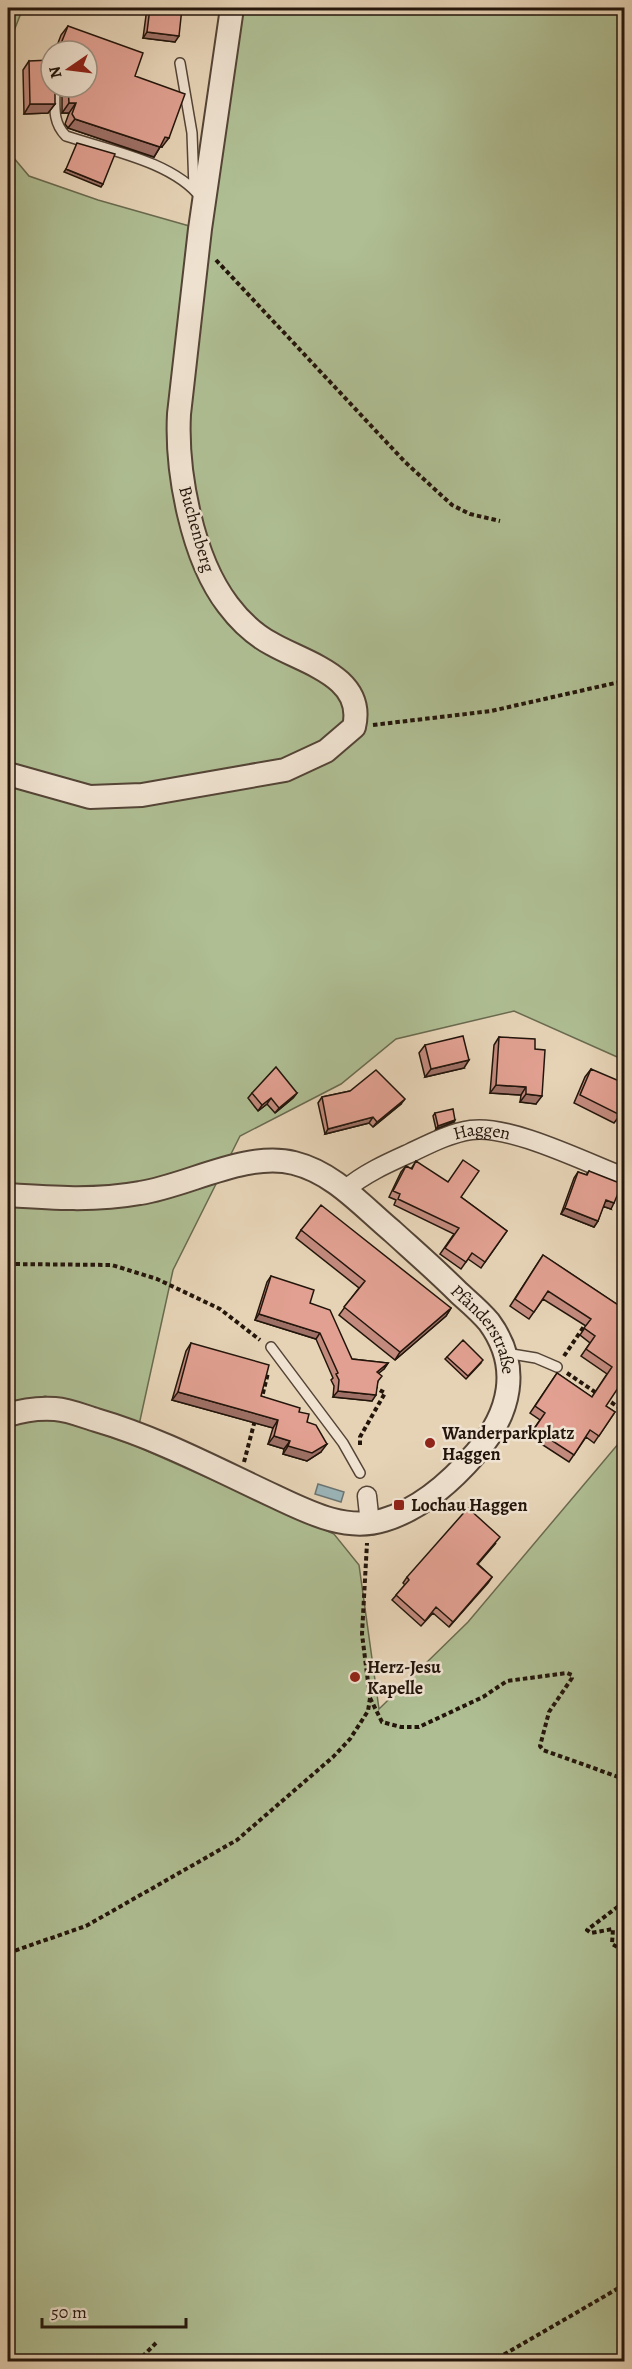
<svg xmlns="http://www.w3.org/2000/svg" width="632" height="2369" font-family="Alegreya,serif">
<rect width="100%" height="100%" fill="#e6d3b6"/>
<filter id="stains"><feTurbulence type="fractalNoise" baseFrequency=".00333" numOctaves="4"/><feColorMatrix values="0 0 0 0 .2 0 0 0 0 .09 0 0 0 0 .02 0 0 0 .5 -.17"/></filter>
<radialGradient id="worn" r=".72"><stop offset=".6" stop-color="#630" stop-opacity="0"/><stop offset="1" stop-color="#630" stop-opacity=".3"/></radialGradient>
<path fill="#afbe93" stroke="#696a4f" stroke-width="1.5" d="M8,8H23L8,46Z
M236,8H624V1060L514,1011L396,1039L341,1084L240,1136L173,1270L139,1425L45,1396L8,1410V151L29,176L98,200L200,229Z
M53,1417L136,1446L334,1534L359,1565L379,1709L468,1622L624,1437V2361L8,2362V1426Z"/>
<path fill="#9bb5b9" stroke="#6b7573" stroke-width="1.5" d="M318,1484L344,1492L341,1502L315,1494Z"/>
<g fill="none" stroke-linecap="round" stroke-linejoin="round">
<g stroke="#544436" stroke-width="12">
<path id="service" d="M180,63L192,133L194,188
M55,87C55,106 52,122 66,136C108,150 174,162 201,198
M271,1347L343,1443L360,1473
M506,1353L536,1358L557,1367"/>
</g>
<g stroke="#544436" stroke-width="21">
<g id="minor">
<path id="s1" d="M346,1189C365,1173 388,1163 410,1153C429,1144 450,1133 471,1130C509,1124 587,1163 624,1177"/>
<path d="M367,1496L370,1524"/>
</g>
</g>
<g stroke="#544436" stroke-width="26">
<g id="tertiary">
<path d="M8,774L90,797L142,795L285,770L326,751L354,727C366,677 305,663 272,644C255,635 240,621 228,605C192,558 176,472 179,414L200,229L232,8"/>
<path id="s2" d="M8,1195C52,1198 96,1201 140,1193C187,1186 246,1151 294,1163C334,1173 361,1205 392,1231C414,1251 437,1271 459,1293C469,1302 480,1311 489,1322C522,1367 510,1414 476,1453C451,1482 421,1509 384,1520C346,1532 308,1512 274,1496C216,1469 158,1438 96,1420C83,1416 69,1410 55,1409C39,1408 23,1410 8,1415"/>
</g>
</g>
<path stroke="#23150b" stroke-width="4" stroke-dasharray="4.5 3" stroke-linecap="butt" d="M216,260L405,462L452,505L470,514L500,521
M373,725L491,711L624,681
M8,1264L112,1265L157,1279L220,1309L260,1340
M564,1356L587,1322
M567,1373L598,1394
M605,1398L624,1411
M261,1401L268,1373
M360,1445V1437L385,1393L376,1388
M244,1462L255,1420
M370,1698L382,1722L401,1727H419L483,1697L507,1681L567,1673L572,1675V1678L549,1712L540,1746L543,1750L624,1779
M624,1902L587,1930L591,1933L613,1929L612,1944L624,1951
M8,1953L86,1926L237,1840L333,1757L350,1739L368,1711L370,1698L362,1634L367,1543
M137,2362L156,2343
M491,2362L624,2285"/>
<use href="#service" stroke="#efe2d0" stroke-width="9"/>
<use href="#minor" stroke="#efe2d0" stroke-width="18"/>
<use href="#tertiary" stroke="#efe2d0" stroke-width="22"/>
</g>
<path fill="#c28a7d" stroke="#23150b" stroke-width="1.5" d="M147,8H182L175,42L143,38Z
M68,26L135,76L162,147H160L154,157L68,128L65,124L69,113H62V87H87V51H55L61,35Z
M29,61L55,104L48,113L24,114L23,70Z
M499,1037L535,1049L536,1104L520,1102L521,1095L490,1093L494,1045Z
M425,1045L464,1068L425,1077L419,1053Z
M591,1069L620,1115L614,1123L574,1103L585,1077Z
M350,1091L401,1104L373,1127L369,1123L325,1134L318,1103L322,1097Z
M252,1093H297L293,1098L275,1113L267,1104L258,1111L248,1098Z
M435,1113L454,1122L436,1129L433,1116Z
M416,1161L461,1197L507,1231L481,1268L468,1259L461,1269L440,1254L454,1234L394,1205L396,1200L389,1197L401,1172L406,1166L411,1169Z
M589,1171L611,1209L603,1206L598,1221L594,1227L561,1214L574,1178L578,1172L586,1175Z
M301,1230L451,1308L446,1316L395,1360L339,1315L359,1288L296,1238Z
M543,1255L624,1309L606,1406L615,1412L594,1443L586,1437L569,1462L529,1436L540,1420L530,1413L557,1373L592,1397L607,1374L581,1356L590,1343L580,1335L586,1326L543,1299L529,1319L510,1306Z
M271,1276L310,1303L352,1359L388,1363L384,1369L378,1373V1381L372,1401L333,1397L334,1386L331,1380L333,1378L316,1339L255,1320L267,1282Z
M191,1343L261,1396L299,1412L307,1422L321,1452L307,1461L283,1454L284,1449L268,1444L273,1428L172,1400L186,1351Z
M447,1357L481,1363L466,1379L445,1359Z
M496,1543L478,1564L492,1577L449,1627L433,1613L421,1626L392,1600L405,1585L403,1583L407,1577Z"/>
<path fill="#9e7066" stroke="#23150b" stroke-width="1.5" d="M147,32L179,36L175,42L143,38Z
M69,103H76L69,113H62Z
M30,104H55L48,113L24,114Z
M75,119L160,147L154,157L68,128Z
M165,137L169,138L162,147L158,146Z
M66,169L103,184L101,187L64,172Z
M469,1060L464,1068L425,1077L431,1069Z
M496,1085L526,1087L521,1095L490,1093Z
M297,1093L293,1098L275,1113L279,1108Z
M526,1094L542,1096L536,1104L520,1102Z
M271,1098L267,1104L258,1111L262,1105Z
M405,1099L401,1104L373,1127L377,1122Z
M373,1117L369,1123L325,1134L328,1129Z
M455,1120L454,1122L436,1129L438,1126Z
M606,1200L614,1203L611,1209L602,1206Z
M565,1208L598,1221L594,1227L561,1214Z
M451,1308L446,1316L395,1360L400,1352Z
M259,1314L320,1333L316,1339L255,1320Z
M388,1363L384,1369L373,1378L377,1372Z
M338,1391L376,1395L372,1401L333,1397Z
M178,1392L278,1420L273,1428L172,1400Z
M274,1436L290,1441L284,1449L268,1444Z
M327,1444L321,1452L307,1461L283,1454L288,1446Z
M492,1577L488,1583L449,1627L453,1622Z"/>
<path fill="#e1a091" stroke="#23150b" stroke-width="1.5" d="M150,8H182L179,36L147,32Z
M68,26L143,53L135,76L185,94L169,138L165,137L160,147L75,119L72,114L76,103H69L68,87H87V51H58Z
M51,60V87H55V104H30L29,61Z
M77,143L115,154L103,184L66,169Z
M463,1036L469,1060L431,1069L425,1045Z
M499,1037L535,1039V1049L545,1050L542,1096L526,1094V1087L496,1085Z
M276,1067L297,1093L279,1108L271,1098L262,1105L252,1093Z
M591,1069L624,1083V1103L620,1115L580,1095Z
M376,1070L405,1099L377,1122L373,1117L328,1129L322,1097L350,1091Z
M453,1109L455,1120L438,1126L435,1113Z
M463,1160L479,1171L461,1197L507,1231L485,1262L472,1253L466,1262L445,1248L459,1228L398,1199L400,1194L393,1191L406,1166L412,1169L416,1161L448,1182Z
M589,1171L622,1184L614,1203L606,1200L598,1221L565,1208L578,1172L587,1175Z
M321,1205L451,1308L400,1352L344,1307L365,1281L301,1230Z
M543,1255L624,1309V1379L606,1406L615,1412L599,1436L590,1430L574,1455L534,1429L545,1413L535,1406L557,1373L592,1397L612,1367L586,1349L595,1336L584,1328L591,1319L548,1291L534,1312L515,1299Z
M271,1276L314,1290L310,1303L330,1310L352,1359L388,1363L377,1372L382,1376L378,1381L376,1395L338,1391L339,1380L336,1374L338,1373L320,1333L259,1314Z
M463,1340L483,1360L468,1376L447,1357Z
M191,1343L269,1365L261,1396L300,1408L299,1412L309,1414L307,1422L316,1425L327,1444L312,1453L288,1446L290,1441L274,1436L278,1420L178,1392Z
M468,1508L500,1537L477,1564L492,1577L453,1622L436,1607L425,1621L396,1595L409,1580L407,1577Z"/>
<g fill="#8f2418" stroke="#efe2d0" stroke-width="2">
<circle cx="430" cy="1443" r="6"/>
<rect x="393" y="1499" width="12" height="12" rx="3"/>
<circle cx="355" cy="1677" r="6"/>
</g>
<g text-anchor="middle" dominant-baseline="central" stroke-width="5" stroke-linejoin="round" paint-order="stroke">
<g font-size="18" fill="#23150b" stroke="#efe2d0">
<text transform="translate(197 529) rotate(74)">Buchenberg</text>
<text stroke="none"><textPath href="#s1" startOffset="150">Haggen</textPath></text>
<text stroke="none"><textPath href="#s2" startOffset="548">Pfänderstraße</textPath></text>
</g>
<g font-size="18" font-weight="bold" fill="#23150b" stroke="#efe2d0" text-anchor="start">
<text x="442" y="1433">Wanderparkplatz<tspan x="442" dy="21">Haggen</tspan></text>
<text x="411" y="1505">Lochau Haggen</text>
<text x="367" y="1667">Herz-Jesu<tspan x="367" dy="21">Kapelle</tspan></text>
</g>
</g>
<rect width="632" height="2369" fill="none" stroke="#e6d3b6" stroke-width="30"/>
<rect x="9" y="9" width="614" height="2351" fill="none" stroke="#23150b" stroke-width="3"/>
<rect x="15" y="15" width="602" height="2339" fill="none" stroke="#23150b" stroke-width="1.5"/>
<g transform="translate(69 69) rotate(256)"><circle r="28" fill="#efe2d0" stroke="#9d9081" stroke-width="1.5"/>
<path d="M0-4.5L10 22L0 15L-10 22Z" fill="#8f2418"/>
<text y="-9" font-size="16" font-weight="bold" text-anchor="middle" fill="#23150b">N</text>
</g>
<path d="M42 2318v9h144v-9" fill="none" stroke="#23150b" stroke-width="3"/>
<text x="51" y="2318" font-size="18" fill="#23150b" stroke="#efe2d0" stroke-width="4.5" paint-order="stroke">50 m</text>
<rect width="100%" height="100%" filter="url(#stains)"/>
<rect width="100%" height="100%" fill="url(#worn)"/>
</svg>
